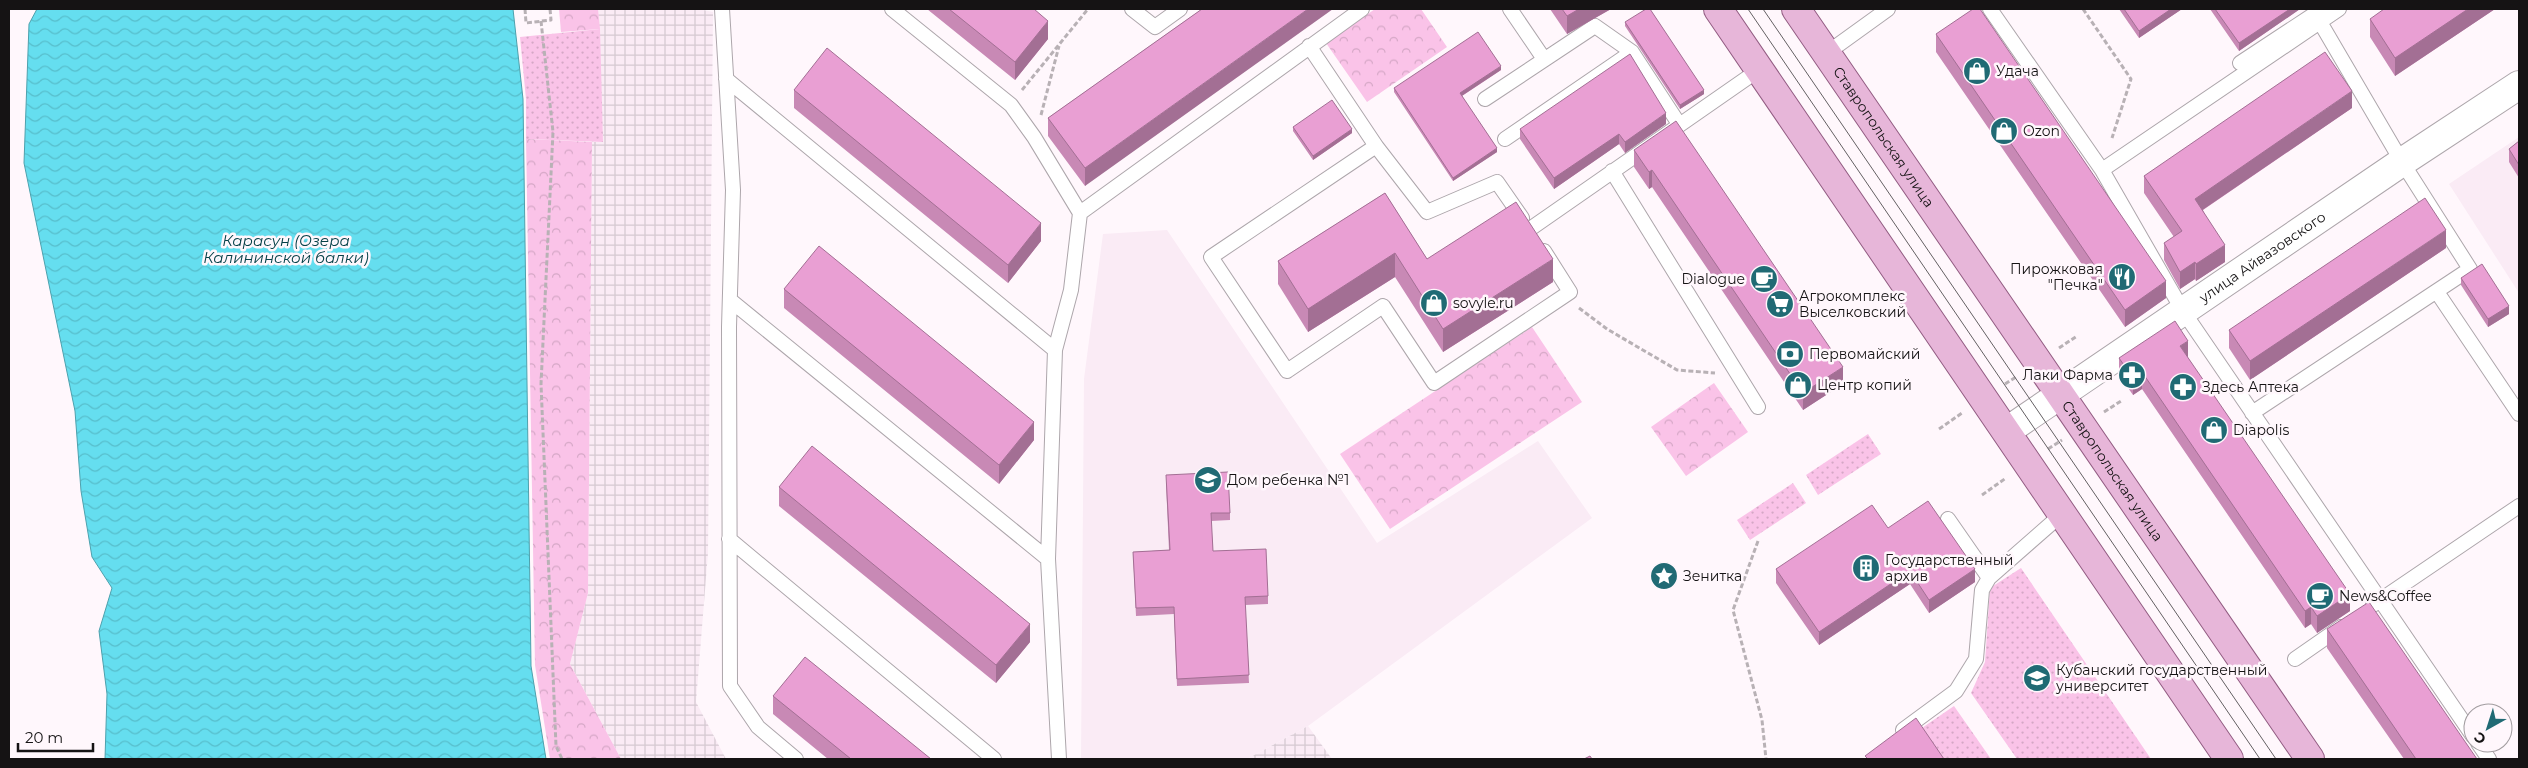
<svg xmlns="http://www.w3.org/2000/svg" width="2528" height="768" font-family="Montserrat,sans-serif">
<defs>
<pattern id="industrial-grid" width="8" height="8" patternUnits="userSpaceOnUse" patternTransform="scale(1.25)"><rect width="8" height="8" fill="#faebf5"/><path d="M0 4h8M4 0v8" fill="none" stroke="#d5c9d1"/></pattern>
<pattern id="grass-dots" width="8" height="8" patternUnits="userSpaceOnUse" patternTransform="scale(1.25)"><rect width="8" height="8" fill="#fac3e8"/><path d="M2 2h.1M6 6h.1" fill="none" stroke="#d5a7c6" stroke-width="1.8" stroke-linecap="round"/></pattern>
<pattern id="forest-crowns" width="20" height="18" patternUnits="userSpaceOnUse" patternTransform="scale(1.25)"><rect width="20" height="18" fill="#fac3e8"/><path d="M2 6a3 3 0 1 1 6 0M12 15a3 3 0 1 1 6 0" fill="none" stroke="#d5a7c6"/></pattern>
<pattern id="water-waves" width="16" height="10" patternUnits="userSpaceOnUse" patternTransform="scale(1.25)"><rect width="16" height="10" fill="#65deef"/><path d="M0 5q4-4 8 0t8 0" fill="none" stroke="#57becc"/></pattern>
</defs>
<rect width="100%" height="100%" fill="#fff7fc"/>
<path fill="#faebf5" d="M2519,137V293L2449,184Z
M1167,230L1377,543L1538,441L1592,518L1308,726L1247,759H1081L1084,379L1103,234Z"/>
<path fill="url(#industrial-grid)" d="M598,9H699L713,12L708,553L696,702L726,759H621L570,664L588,593L592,142H603Z
M1308,726L1332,759H1247Z"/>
<path fill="url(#grass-dots)" d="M600,29L603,142L526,139V99L520,37Z
M1868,434L1881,454L1818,495L1806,475Z
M1793,483L1806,503L1750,540L1737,520Z
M2021,568L2151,759H2017L1971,693L1985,662L1990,588Z
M1954,706L1991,759H1935L1916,732Z"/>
<path fill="url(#forest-crowns)" d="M559,9H598L600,29L561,32Z
M1375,9H1421L1447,47L1367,102L1326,43Z
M526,139L592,142L588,593L570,664L621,759H550L535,665Z
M1532,327L1582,402L1390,529L1340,454Z
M1714,383L1748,432L1686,476L1651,427Z"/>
<path fill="url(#water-waves)" stroke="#4da1ad" d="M37,9H513L523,99L531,666L546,759H105L107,694L99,631L112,588L92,557L81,491L75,411L24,163L29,24Z"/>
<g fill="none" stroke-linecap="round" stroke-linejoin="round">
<g stroke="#ada6ab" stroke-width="16">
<path id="lane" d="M722,9L733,190L729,327L730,686L758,727L796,759
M892,9L1011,105L1034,137L1080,213L1362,9
M1132,9L1155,27L1180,9
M1510,9L1544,59
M1990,9L2102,170L2183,311L2473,736
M1309,46L1376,146L1211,257L1287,371L1383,306L1434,383L1570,292L1544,251
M1827,53L1888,9
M2240,63L2322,9
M726,79L1055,350
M1485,99L1595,26L1632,52L1679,124
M1505,139L1632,52
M1376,146L1427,212L1497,182L1522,218
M2102,170L2339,9
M1612,171L1758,407
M1530,229L1760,69
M2437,292L2519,414
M730,300L1048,559
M2252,413L2470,269L2402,162L2320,22
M1948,519L1989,578
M729,539L994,759
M2373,605L2519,506
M2295,659L2341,627
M1903,730L1956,691L1976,659L1982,590L1989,578L2062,514
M2478,743L2489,759
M1059,759L1048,559L1055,350L1071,290L1080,213"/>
</g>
<g stroke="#ada6ab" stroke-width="30">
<g id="secondary">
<path id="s1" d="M2007,431L2402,162L2519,85"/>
</g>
</g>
<g stroke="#935d83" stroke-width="30">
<g id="primary">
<path d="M1718,9L2229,759"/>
<path id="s2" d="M1796,9L2310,759"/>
</g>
</g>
<path stroke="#b8b1b5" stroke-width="3" stroke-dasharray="5 2.5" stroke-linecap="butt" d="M525,9L526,23L551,20L550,9
M2083,9L2131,79L2112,138
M541,21L553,132L541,384L556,746L562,759
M1022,90L1088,9
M1041,115L1059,46
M1579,308L1607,329L1677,370L1715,373
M2059,348L2077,336
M2005,384L2016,377
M2104,412L2121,401
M1939,429L1962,413
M2048,449L2062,440
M1982,495L2006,478
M1758,541L1733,610L1762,720L1766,759"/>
<use href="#lane" stroke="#fff" stroke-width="14"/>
<use href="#secondary" stroke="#fff" stroke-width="28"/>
<use href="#primary" stroke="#e7b6d9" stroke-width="28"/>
<path stroke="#646063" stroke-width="1" d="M1748,9L2260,759
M1763,9L2276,759"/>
</g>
<path fill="#c889b5" d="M927,9H1034L1048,39L1015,80Z
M1202,9L1085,186L1048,136V118Z
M1550,9H1611L1567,34Z
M2119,9H2182L2139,38Z
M2210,9H2300L2239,51Z
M2495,9L2395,76L2370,37V19Z
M1625,22L1704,94L1680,109L1625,26Z
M1936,34L2166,298L2125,327L1936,52Z
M1501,70L1462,96L1497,152L1453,181L1394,92V88Z
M794,90L1041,241L1008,283L794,108Z
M2352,108L2203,210L2225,262L2196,281L2195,279L2180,289L2164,260V243L2174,237L2144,193V176Z
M1666,124L1625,153L1619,144L1554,189L1520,139V129Z
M1293,127L1352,133L1313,160L1293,131Z
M2519,141V178L2509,162V149Z
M1634,150L1843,384L1803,410L1652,187L1649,189L1634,167Z
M1385,193L1427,259L1553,282L1443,352L1395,277L1308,332L1278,284V261Z
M2446,248L2250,380L2229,348V330Z
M2461,278L2509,314L2488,327L2461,285Z
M784,289L1034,440L999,484L784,308Z
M2119,358H2188L2350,611L2317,633L2311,624L2305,628L2142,389L2133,395L2119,375Z
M1166,483L1230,513V520L1211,521L1213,551L1268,596V604L1245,605L1249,683L1177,686L1174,614L1136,616L1133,552L1169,550Z
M779,487L1030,642L996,683L779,506Z
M1888,528L1975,582L1929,613L1910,584L1819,645L1776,583V569Z
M2327,629L2477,759H2404L2327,648Z
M773,696L931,759H828L773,714Z"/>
<path fill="#a36f94" d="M1308,9H1333L1085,186V168Z
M1579,9H1611L1567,34V16Z
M2171,9H2182L2139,38V31Z
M2290,9H2300L2239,51V43Z
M2468,9H2495L2395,76V58Z
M1048,21V39L1015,80V62Z
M1501,66V70L1460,97V93Z
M1704,90V94L1680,109V105Z
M2352,91V108L2195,215V199Z
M1666,113V124L1625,153V142Z
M1352,129V133L1313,160V156Z
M1619,134V144L1554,189V178Z
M1497,148V152L1453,181V178Z
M1652,170V187L1649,189V172Z
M1041,223V241L1008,283V265Z
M2446,230V248L2250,380V361Z
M2225,245V262L2196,281V264Z
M1395,253V277L1308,332V309Z
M1553,259V282L1443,352V329Z
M2195,262V279L2180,289V272Z
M2166,281V298L2125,327V310Z
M2509,306V314L2488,327V319Z
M2188,341V358L2180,346Z
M1843,367V384L1803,410V393Z
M2142,372V389L2133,395V378Z
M1034,422V440L999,484V465Z
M1975,569V582L1929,613V600Z
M1910,571V584L1819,645V632Z
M2350,594V611L2317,633V616Z
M2311,607V624L2305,628V611Z
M1030,624V642L996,683V665Z"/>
<path fill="#e99fd3" stroke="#a36f94" d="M949,9H1034L1048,21L1015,62Z
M1202,9H1308L1085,168L1048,118Z
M1562,9H1579L1567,16Z
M1646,9H1650L1704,90L1680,105L1625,22Z
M1973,9H1980L2166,281L2125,310L1936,34Z
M2124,9H2171L2139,31Z
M2215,9H2290L2239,43Z
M2384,9H2468L2395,58L2370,19Z
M1478,32L1501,66L1460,93L1497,148L1453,178L1394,88Z
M827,48L1041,223L1008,265L794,90Z
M2325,52L2352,91L2195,199L2225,245L2196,264L2195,262L2180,272L2164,243L2182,231L2144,176Z
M1630,54L1666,113L1625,142L1619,134L1554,178L1520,129Z
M1332,100L1352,129L1313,156L1293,127Z
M1676,121L1843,367L1803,393L1652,170L1649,172L1634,150Z
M2519,141V165L2509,149Z
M1385,193L1427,259L1516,202L1553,259L1443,329L1395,253L1308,309L1278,261Z
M2425,198L2446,230L2250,361L2229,330Z
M819,246L1034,422L999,465L784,289Z
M2482,264L2509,306L2488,319L2461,278Z
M2175,321L2188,341L2180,346L2350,594L2317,616L2311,607L2305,611L2142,372L2133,378L2119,358Z
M812,446L1030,624L996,665L779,487Z
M1228,472L1230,513H1211L1213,551L1266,549L1268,596L1245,597L1249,675L1177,679L1174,607L1136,608L1133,552L1170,550L1166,475Z
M1928,501L1975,569L1929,600L1910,571L1819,632L1776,569L1872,505L1888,528Z
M2369,602L2477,759H2416L2327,629Z
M805,657L931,759H851L773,696Z
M1916,718L1944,759H1868L1865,756Z
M1590,756L1592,759H1584Z"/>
<defs>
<g id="shop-disc" transform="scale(1.4375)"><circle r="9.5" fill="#206a74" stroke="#fff7fc"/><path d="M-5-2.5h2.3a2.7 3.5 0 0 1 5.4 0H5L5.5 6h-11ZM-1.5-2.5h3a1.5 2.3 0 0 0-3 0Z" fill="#fff"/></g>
<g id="restaurant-disc" transform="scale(1.4375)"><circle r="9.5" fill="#206a74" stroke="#fff7fc"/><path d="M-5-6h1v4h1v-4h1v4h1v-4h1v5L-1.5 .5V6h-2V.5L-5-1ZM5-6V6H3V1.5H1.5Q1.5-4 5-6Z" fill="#fff"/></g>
<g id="cafe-disc" transform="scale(1.4375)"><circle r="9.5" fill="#206a74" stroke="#fff7fc"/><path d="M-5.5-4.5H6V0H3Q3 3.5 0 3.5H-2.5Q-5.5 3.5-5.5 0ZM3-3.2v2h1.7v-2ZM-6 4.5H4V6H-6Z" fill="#fff"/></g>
<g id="supermarket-disc" transform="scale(1.4375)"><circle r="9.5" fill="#206a74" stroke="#fff7fc"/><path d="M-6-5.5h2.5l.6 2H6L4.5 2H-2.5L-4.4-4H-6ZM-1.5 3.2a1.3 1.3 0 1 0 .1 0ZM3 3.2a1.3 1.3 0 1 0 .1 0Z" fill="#fff"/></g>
<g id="bank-disc" transform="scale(1.4375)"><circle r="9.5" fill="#206a74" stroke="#fff7fc"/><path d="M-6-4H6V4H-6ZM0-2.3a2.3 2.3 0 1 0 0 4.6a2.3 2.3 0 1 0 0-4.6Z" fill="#fff"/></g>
<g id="pharmacy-disc" transform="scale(1.4375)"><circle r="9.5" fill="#206a74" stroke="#fff7fc"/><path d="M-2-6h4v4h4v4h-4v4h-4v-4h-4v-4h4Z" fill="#fff"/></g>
<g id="school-disc" transform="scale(1.4375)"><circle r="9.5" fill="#206a74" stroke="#fff7fc"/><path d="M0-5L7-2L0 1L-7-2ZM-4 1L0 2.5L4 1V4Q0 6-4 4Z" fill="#fff"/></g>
<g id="building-disc" transform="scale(1.4375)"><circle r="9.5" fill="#206a74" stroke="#fff7fc"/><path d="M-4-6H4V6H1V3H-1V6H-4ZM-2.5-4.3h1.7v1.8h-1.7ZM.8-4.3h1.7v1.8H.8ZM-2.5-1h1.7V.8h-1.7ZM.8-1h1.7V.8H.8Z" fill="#fff"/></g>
<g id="sight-disc" transform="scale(1.4375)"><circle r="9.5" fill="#206a74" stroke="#fff7fc"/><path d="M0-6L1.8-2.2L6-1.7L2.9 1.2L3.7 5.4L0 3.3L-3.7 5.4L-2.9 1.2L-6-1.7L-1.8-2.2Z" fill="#fff"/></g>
<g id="university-disc" transform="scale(1.4375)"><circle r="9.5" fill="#206a74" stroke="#fff7fc"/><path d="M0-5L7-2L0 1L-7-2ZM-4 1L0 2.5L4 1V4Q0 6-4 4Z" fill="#fff"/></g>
</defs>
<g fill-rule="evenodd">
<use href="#shop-disc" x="1977" y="71"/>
<use href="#shop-disc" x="2004" y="131"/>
<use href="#restaurant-disc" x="2122" y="277"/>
<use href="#cafe-disc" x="1764" y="279"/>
<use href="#shop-disc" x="1434" y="303"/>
<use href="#supermarket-disc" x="1780" y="304"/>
<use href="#bank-disc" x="1790" y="354"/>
<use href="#pharmacy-disc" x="2132" y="375"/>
<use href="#shop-disc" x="1798" y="385"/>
<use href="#pharmacy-disc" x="2183" y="387"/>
<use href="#shop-disc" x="2214" y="430"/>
<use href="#school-disc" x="1208" y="480"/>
<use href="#building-disc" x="1866" y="568"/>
<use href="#sight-disc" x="1664" y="576"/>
<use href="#cafe-disc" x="2320" y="596"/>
<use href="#university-disc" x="2037" y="678"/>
</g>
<g text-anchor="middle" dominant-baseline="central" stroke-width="5" stroke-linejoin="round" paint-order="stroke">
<g font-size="14" fill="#151314" stroke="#fff7fc" text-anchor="start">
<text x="1996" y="71">Удача</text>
<text x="2023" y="131">Ozon</text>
<text x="2103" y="269" text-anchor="end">Пирожковая<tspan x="2103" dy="16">"Печка"</tspan></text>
<text x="1745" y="279" text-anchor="end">Dialogue</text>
<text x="1799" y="296">Агрокомплекс<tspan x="1799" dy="16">Выселковский</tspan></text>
<text x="1453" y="303">sovyle.ru</text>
<text x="1809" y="354">Первомайский</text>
<text x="2113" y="375" text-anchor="end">Лаки Фарма</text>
<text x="1817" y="385">Центр копий</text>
<text x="2202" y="387">Здесь Аптека</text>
<text x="2233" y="430">Diapolis</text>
<text x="1227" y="480">Дом ребенка №1</text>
<text x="1885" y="560">Государственный<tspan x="1885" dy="16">архив</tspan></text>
<text x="1683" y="576">Зенитка</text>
<text x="2339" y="596">News&amp;Coffee</text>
<text x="2056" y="670">Кубанский государственный<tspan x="2056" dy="16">университет</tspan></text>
</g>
<g font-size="14" fill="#151314" stroke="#fff7fc">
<text stroke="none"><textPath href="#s2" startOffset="155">Ставропольская улица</textPath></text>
<text stroke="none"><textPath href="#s1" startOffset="309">улица Айвазовского</textPath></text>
<text stroke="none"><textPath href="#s2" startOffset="560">Ставропольская улица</textPath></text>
</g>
<g font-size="15" font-style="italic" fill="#064148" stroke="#fff7fc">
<text x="286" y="240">Карасун (Озера<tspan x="286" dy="17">Калининской балки)</tspan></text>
</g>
</g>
<rect width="2528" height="768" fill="none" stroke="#151314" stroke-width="20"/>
<g transform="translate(2488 728) rotate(219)"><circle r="24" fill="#fff7fc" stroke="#a19c9f"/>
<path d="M0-4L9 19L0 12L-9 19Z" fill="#206a74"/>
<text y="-8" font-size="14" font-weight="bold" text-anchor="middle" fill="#151314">С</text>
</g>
<path d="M18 743v8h75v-8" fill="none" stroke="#151314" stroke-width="2.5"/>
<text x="25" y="743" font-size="15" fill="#151314" stroke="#fff7fc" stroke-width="4" paint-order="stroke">20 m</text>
</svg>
